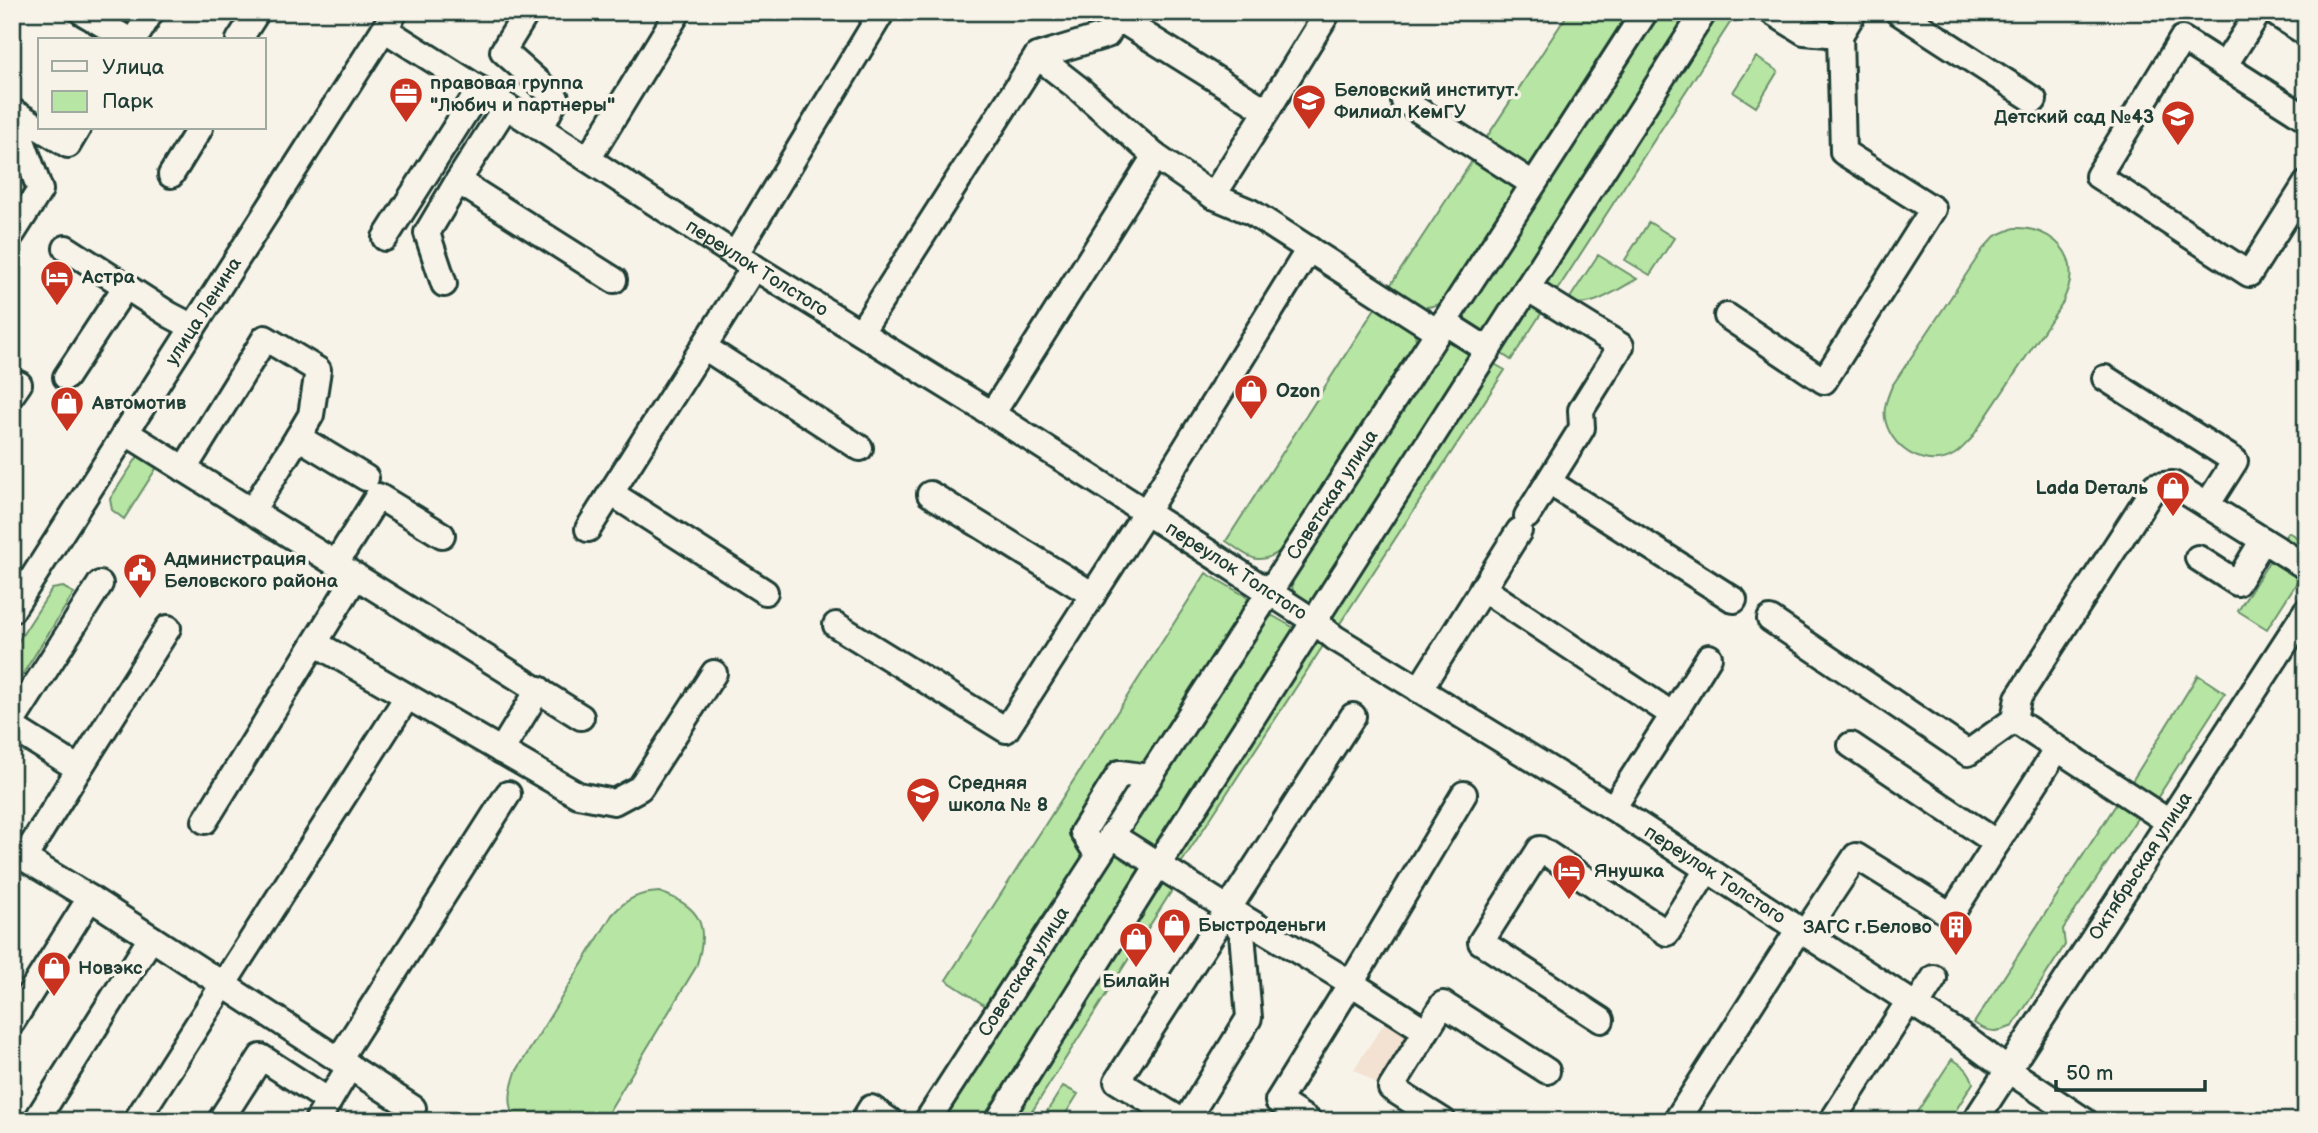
<svg xmlns="http://www.w3.org/2000/svg" width="2318" height="1133" font-family="'Balsamiq Sans',sans-serif">
<rect width="100%" height="100%" fill="#f7f3e8"/>
<filter id="ink" filterUnits="userSpaceOnUse"><feTurbulence type="fractalNoise" baseFrequency=".0143" numOctaves="2"/><feDisplacementMap in="SourceGraphic" scale="14" xChannelSelector="R" yChannelSelector="G"/><feConvolveMatrix kernelMatrix="1 2 1 2 8 2 1 2 1" color-interpolation-filters="sRGB"/></filter>
<g filter="url(#ink)">
<path fill="#f3e1d1" d="M1385,1022L1407,1037L1377,1084L1354,1069Z"/>
<path fill="#b7e5a3" stroke="#6b916c" stroke-width="2" d="M1569,12H1628L1526,170L1483,143Z
M1657,12H1695L1314,607L1294,595L1292,586L1294,575Z
M1711,12H1737L1554,295L1538,286Z
M1756,57L1778,71L1756,107L1733,92Z
M1472,161L1516,186L1441,303C1417,314 1407,301 1388,289Z
M1649,222L1674,238L1650,275L1625,260Z
M2014,228C2044,227 2075,246 2070,281C2069,288 2065,295 2063,302L1971,439C1966,444 1961,450 1955,454C1929,471 1894,451 1886,423C1882,410 1887,398 1892,386L1983,249L1995,236Z
M1598,255L1637,279C1618,289 1590,311 1568,301Z
M1381,299L1414,325L1416,341L1280,551C1256,568 1247,555 1226,541Z
M1528,303L1546,306L1511,360L1496,350Z
M1489,361L1505,370L1339,625L1333,620L1332,614Z
M140,453L159,464L124,519L112,510L110,499Z
M2288,532L2306,543V568L2267,629L2238,611Z
M1206,573L1247,597L1251,605L1143,774L1118,766L1089,858L992,1010L946,980Z
M63,587L74,593L12,691V651L52,589Z
M1273,616L1296,629L1161,849L1151,851L1131,839L1128,828L1264,618Z
M1312,638L1323,646L1180,865L1168,858Z
M2198,675L2225,693L2154,803L2129,786Z
M2121,797L2142,811L2063,929L2065,945L2013,1026C1996,1033 1989,1033 1974,1023Z
M1120,852L1141,864L1143,874L988,1121H938L1110,853Z
M1162,880L1174,887L1026,1121H1010Z
M659,892C701,906 710,926 696,967L603,1121H516C507,1103 510,1090 516,1072L612,915C626,899 638,893 659,892Z
M1952,1059C1962,1065 1970,1070 1973,1083L1949,1121H1911Z
M1063,1086L1078,1094L1061,1121H1041Z"/>
<g fill="none" stroke-linecap="round" stroke-linejoin="round">
<g stroke="#1f3d34" stroke-width="30">
<g id="minor">
<path d="M82,12L129,40"/>
<path d="M527,12L503,51L556,98L541,128"/>
<path d="M1772,12L1804,32L1840,35L1854,12"/>
<path d="M1898,12L2034,100"/>
<path d="M2273,12L2306,33"/>
<path d="M1118,18L1267,111L1213,196"/>
<path id="s1" d="M384,29L506,106L754,267L992,414L1211,554L1315,622L1335,638L1613,808L1961,1035L2008,1070L2085,1121"/>
<path d="M134,40L151,12"/>
<path d="M239,40L257,12"/>
<path d="M1037,56L1078,88L1155,156L1213,196L1251,212L1438,332"/>
<path d="M2224,66L2259,12"/>
<path d="M1404,101L1533,184"/>
<path d="M506,106L458,181L614,280"/>
<path d="M12,111L68,145L78,128"/>
<path d="M1267,111L1328,12"/>
<path d="M12,113L40,190L12,234"/>
<path d="M2306,118L2182,39L2098,176L2249,274L2306,184"/>
<path d="M588,159L678,12"/>
<path d="M171,175L200,128"/>
<path d="M385,238L480,89"/>
<path d="M66,248L170,315L193,327"/>
<path d="M735,255L882,12"/>
<path d="M444,284L427,233L458,181"/>
<path d="M1527,288L1621,346L1581,410L1582,428L1527,516"/>
<path d="M1727,316L1824,381L1933,209L1843,152L1840,35"/>
<path d="M1444,322L1488,350"/>
<path d="M861,332L1037,56L1107,35L1121,12"/>
<path d="M704,347L860,448"/>
<path d="M66,377L126,286"/>
<path d="M2105,378L2235,461L2207,505"/>
<path d="M12,394L19,384"/>
<path d="M992,414L1155,156"/>
<path d="M125,432L581,717"/>
<path d="M184,469L265,338L318,370L311,415L298,437"/>
<path d="M1549,482L1734,600"/>
<path d="M611,493L765,592"/>
<path d="M930,494L1093,595"/>
<path d="M252,511L298,437L366,478"/>
<path d="M588,529L754,267"/>
<path d="M2198,558L2237,583L2263,540"/>
<path d="M336,563L378,496L442,535"/>
<path d="M1482,588L1673,715L1613,808"/>
<path id="s2" d="M12,610L395,12"/>
<path d="M1770,619L1968,753L2014,720L2169,822"/>
<path d="M836,625L1006,730L1146,512L1309,249"/>
<path d="M315,643L578,795L614,802L640,788L714,673"/>
<path d="M1419,690L1519,531"/>
<path d="M1673,715L1709,657"/>
<path d="M2014,720L2018,698L2155,486L2173,484L2306,567"/>
<path d="M12,722L100,584"/>
<path d="M12,727L79,769L24,858L90,898L12,1022"/>
<path d="M1851,745L1997,843"/>
<path d="M501,751L539,689"/>
<path d="M79,769L168,628"/>
<path d="M205,821L356,576"/>
<path d="M1111,835L1227,908L1351,983L1464,794"/>
<path d="M1098,856L1083,832L1120,773L1149,777"/>
<path d="M90,898L413,1108L405,1121"/>
<path d="M1805,933L1856,856L1951,915L2057,749"/>
<path d="M1916,1006L1934,978"/>
<path d="M1601,1020L1481,942L1540,849L1667,933L1707,870"/>
<path d="M339,1059L508,794"/>
<path d="M36,1121L151,938"/>
<path d="M136,1121L407,697"/>
<path d="M220,1121L261,1057L329,1101"/>
<path d="M317,1121L350,1066"/>
<path d="M863,1121L871,1108L890,1121"/>
<path id="s3" d="M927,1121L1645,12"/>
<path d="M998,1121L1158,865L1704,12"/>
<path d="M1182,1121L1117,1081L1353,716"/>
<path d="M1186,1121L1249,1018L1242,933L1227,909"/>
<path d="M1309,1121L1278,1101L1351,983L1426,1031"/>
<path d="M1443,1121L1391,1088L1443,1004L1547,1071"/>
<path d="M1676,1121L1799,929"/>
<path d="M1832,1121L1909,1001"/>
<path id="s4" d="M1975,1121L2306,611"/>
</g>
</g>
<use href="#minor" stroke="#f7f3e8" stroke-width="24"/>
</g>
</g>
<defs>
<g id="office-pin" transform="scale(1.75)"><path d="M0 17L-7.5 6A9.5 9.5 0 1 1 7.5 6Z" fill="#c8321e" stroke="#f7f3e8"/><path d="M-6-3h4V-5.5h4V-3h4V5H-6ZM-1-4.5V-3h2v-1.5ZM-6 0V1H6V0Z" fill="#fff"/></g>
<g id="university-pin" transform="scale(1.75)"><path d="M0 17L-7.5 6A9.5 9.5 0 1 1 7.5 6Z" fill="#c8321e" stroke="#f7f3e8"/><path d="M0-5L7-2L0 1L-7-2ZM-4 1L0 2.5L4 1V4Q0 6-4 4Z" fill="#fff"/></g>
<g id="school-pin" transform="scale(1.75)"><path d="M0 17L-7.5 6A9.5 9.5 0 1 1 7.5 6Z" fill="#c8321e" stroke="#f7f3e8"/><path d="M0-5L7-2L0 1L-7-2ZM-4 1L0 2.5L4 1V4Q0 6-4 4Z" fill="#fff"/></g>
<g id="hotel-pin" transform="scale(1.75)"><path d="M0 17L-7.5 6A9.5 9.5 0 1 1 7.5 6Z" fill="#c8321e" stroke="#f7f3e8"/><path d="M-6-4.5h1.5V1H6V5H4.5V3h-9V5H-6ZM-4 0a1.8 1.8 0 1 1 3.6 0ZM.5 0V-2.5h3Q6-2.5 6 0Z" fill="#fff"/></g>
<g id="shop-pin" transform="scale(1.75)"><path d="M0 17L-7.5 6A9.5 9.5 0 1 1 7.5 6Z" fill="#c8321e" stroke="#f7f3e8"/><path d="M-5-2.5h2.3a2.7 3.5 0 0 1 5.4 0H5L5.5 6h-11ZM-1.5-2.5h3a1.5 2.3 0 0 0-3 0Z" fill="#fff"/></g>
<g id="civic-pin" transform="scale(1.75)"><path d="M0 17L-7.5 6A9.5 9.5 0 1 1 7.5 6Z" fill="#c8321e" stroke="#f7f3e8"/><path d="M-.6-6.5H3V-4.5H.6V-3L4-1V1h2V6H-6V1h2V-1L-.6-3ZM-1.2 2.5V6h2.4V2.5Z" fill="#fff"/></g>
<g id="building-pin" transform="scale(1.75)"><path d="M0 17L-7.5 6A9.5 9.5 0 1 1 7.5 6Z" fill="#c8321e" stroke="#f7f3e8"/><path d="M-4-6H4V6H1V3H-1V6H-4ZM-2.5-4.3h1.7v1.8h-1.7ZM.8-4.3h1.7v1.8H.8ZM-2.5-1h1.7V.8h-1.7ZM.8-1h1.7V.8H.8Z" fill="#fff"/></g>
</defs>
<g fill-rule="evenodd">
<use href="#office-pin" x="406" y="94"/>
<use href="#university-pin" x="1309" y="101"/>
<use href="#school-pin" x="2178" y="117"/>
<use href="#hotel-pin" x="57" y="277"/>
<use href="#shop-pin" x="1251" y="391"/>
<use href="#shop-pin" x="67" y="403"/>
<use href="#shop-pin" x="2173" y="488"/>
<use href="#civic-pin" x="140" y="570"/>
<use href="#school-pin" x="923" y="794"/>
<use href="#hotel-pin" x="1569" y="871"/>
<use href="#shop-pin" x="1174" y="925"/>
<use href="#building-pin" x="1956" y="927"/>
<use href="#shop-pin" x="1136" y="939"/>
<use href="#shop-pin" x="54" y="968"/>
</g>
<g text-anchor="middle" dominant-baseline="central" stroke-width="7" stroke-linejoin="round" paint-order="stroke">
<g font-size="19" font-weight="bold" fill="#1f3d34" stroke="#f7f3e8" text-anchor="start">
<text x="430" y="83">правовая группа<tspan x="430" dy="22">"Любич и партнеры"</tspan></text>
<text x="1334" y="90">Беловский институт.<tspan x="1334" dy="22">Филиал КемГУ</tspan></text>
<text x="2154" y="117" text-anchor="end">Детский сад №43</text>
<text x="82" y="277">Астра</text>
<text x="1276" y="391">Ozon</text>
<text x="92" y="403">Автомотив</text>
<text x="2148" y="488" text-anchor="end">Lada Dеталь</text>
<text x="164" y="559">Администрация<tspan x="164" dy="22">Беловского района</tspan></text>
<text x="948" y="783">Средняя<tspan x="948" dy="22">школа № 8</tspan></text>
<text x="1594" y="871">Янушка</text>
<text x="1198" y="925">Быстроденьги</text>
<text x="1932" y="927" text-anchor="end">ЗАГС г.Белово</text>
<text x="78" y="968">Новэкс</text>
<text x="1136" y="981" text-anchor="middle">Билайн</text>
</g>
<g font-size="19" fill="#1f3d34" stroke="#f7f3e8">
<text stroke="none"><textPath href="#s1" startOffset="443">переулок Толстого</textPath></text>
<text stroke="none"><textPath href="#s2" startOffset="355">улица Ленина</textPath></text>
<text stroke="none"><textPath href="#s3" startOffset="746">Советская улица</textPath></text>
<text stroke="none"><textPath href="#s1" startOffset="1010">переулок Толстого</textPath></text>
<text stroke="none"><textPath href="#s4" startOffset="304">Октябрьская улица</textPath></text>
<text stroke="none"><textPath href="#s1" startOffset="1577">переулок Толстого</textPath></text>
<text stroke="none"><textPath href="#s3" startOffset="178">Советская улица</textPath></text>
</g>
</g>
<rect width="2318" height="1133" fill="none" stroke="#f7f3e8" stroke-width="42"/>
<rect x="21" y="21" width="2276" height="1091" fill="none" stroke="#1f3d34" stroke-width="2.5" filter="url(#ink)"/>
<rect x="38" y="38" width="228" height="91" fill="#f7f3e8" stroke="#a1aaa0" stroke-width="2"/>
<rect x="52" y="61" width="35" height="10" fill="#f7f3e8" stroke="#a1aaa0" stroke-width="2"/>
<text x="102" y="74" font-size="21" fill="#1f3d34">Улица</text>
<rect x="52" y="91" width="35" height="21" fill="#b7e5a3" stroke="#a1aaa0" stroke-width="2"/>
<text x="102" y="108" font-size="21" fill="#1f3d34">Парк</text>
<path d="M2056 1080v10h149v-10" fill="none" stroke="#1f3d34" stroke-width="3.5"/>
<text x="2066" y="1080" font-size="21" fill="#1f3d34" stroke="#f7f3e8" stroke-width="5" paint-order="stroke">50 m</text>
</svg>
